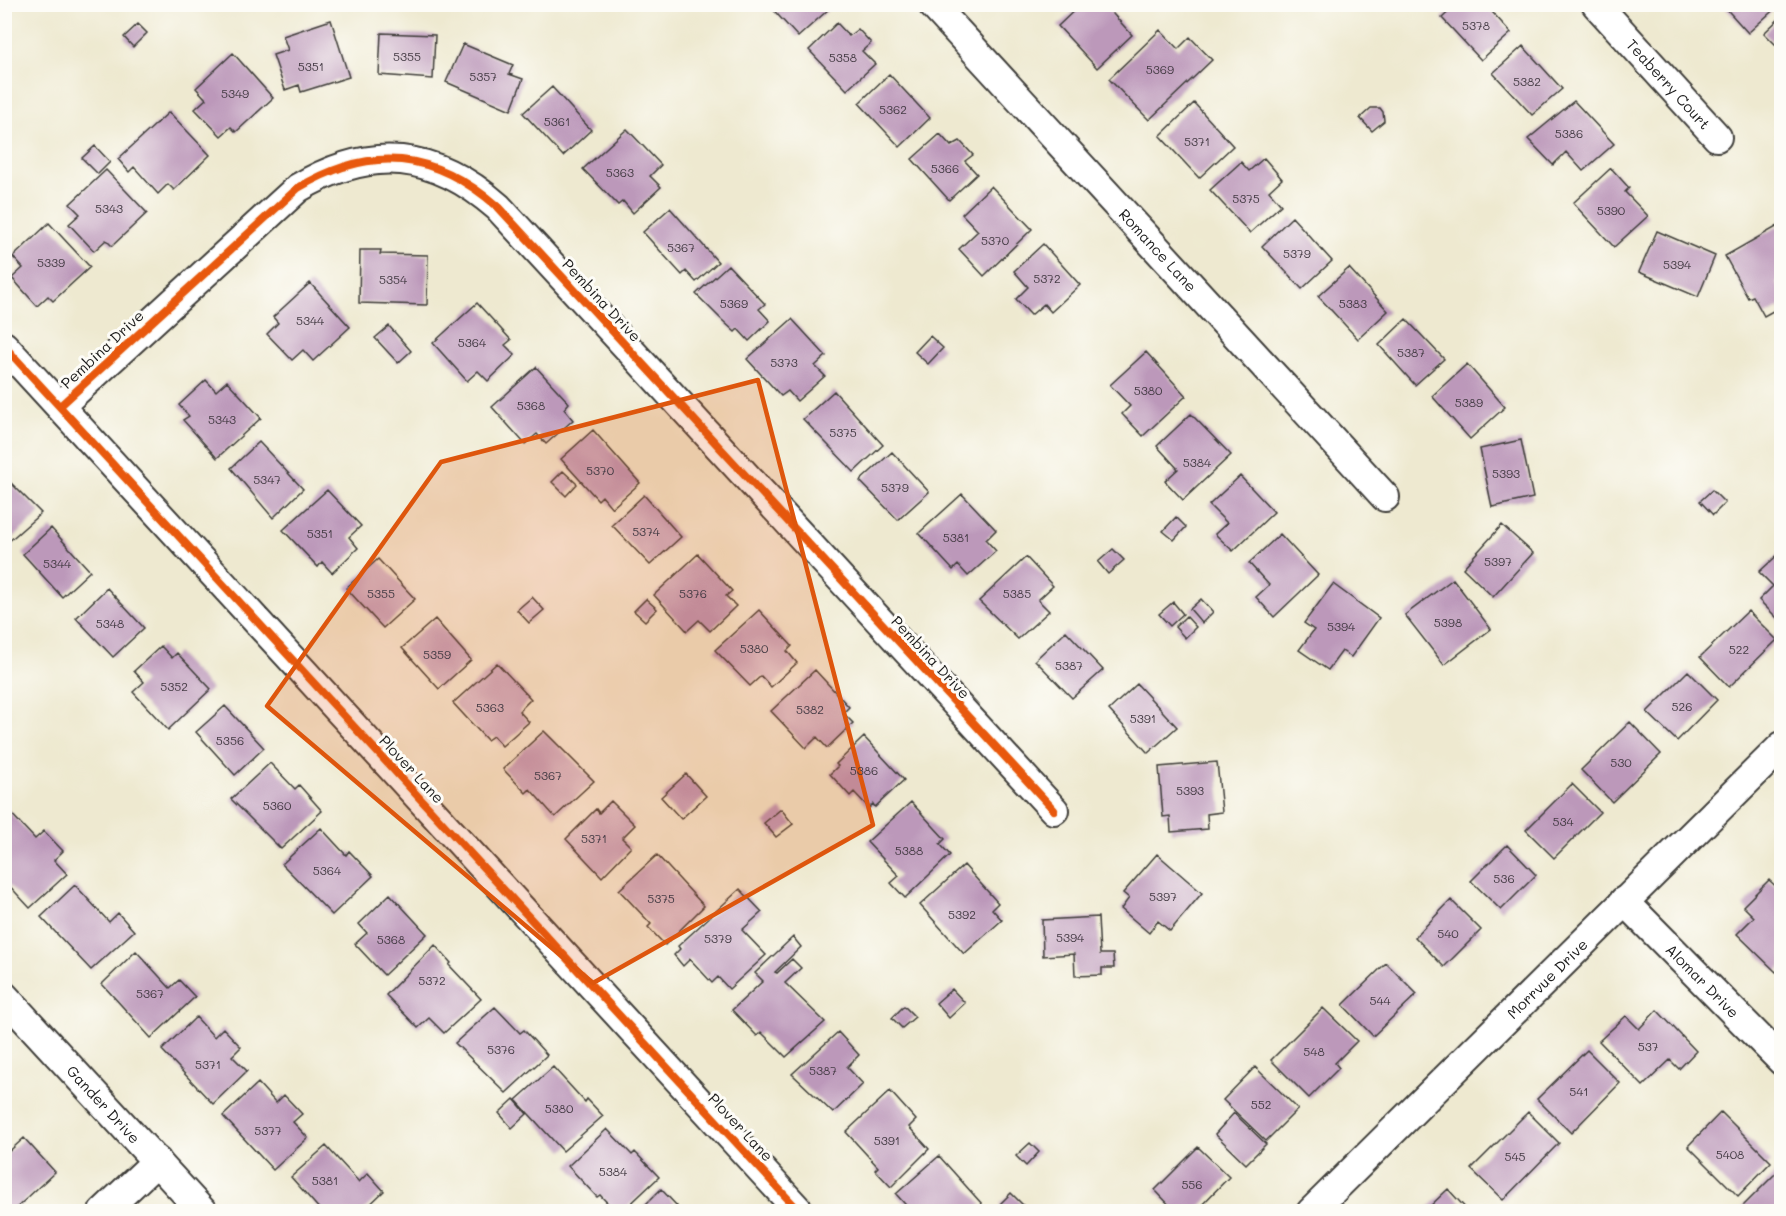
<svg xmlns="http://www.w3.org/2000/svg" width="1786" height="1216" font-family="Mali,sans-serif">
<rect width="100%" height="100%" fill="#fdfcf7"/>
<filter id="ink" filterUnits="userSpaceOnUse"><feTurbulence type="fractalNoise" baseFrequency=".0167" numOctaves="2"/><feDisplacementMap in="SourceGraphic" scale="12" xChannelSelector="R" yChannelSelector="G"/><feConvolveMatrix kernelMatrix="1 2 1 2 8 2 1 2 1" color-interpolation-filters="sRGB"/></filter>
<filter id="wash" filterUnits="userSpaceOnUse"><feTurbulence type="fractalNoise" baseFrequency=".008" numOctaves="4" result="noise"/><feDisplacementMap in="SourceGraphic" scale="24" xChannelSelector="R" yChannelSelector="G"/><feGaussianBlur stdDeviation="1.35" result="paint"/><feColorMatrix in="noise" values="0 0 0 0 0 0 0 0 0 0 0 0 0 0 0 0 0 1.4 0 .05"/><feComposite in="paint" operator="in"/></filter>
<g filter="url(#wash)">
<rect width="100%" height="100%" fill="#eee9d0"/>
<g id="blocks">
<path fill="#bc98ba" d="M768,4H825L829,9L798,37Z
M1081,4H1104L1132,35L1097,68L1058,26Z
M1457,4H1485L1511,33L1481,60L1442,18Z
M1722,4H1780L1748,33Z
M1782,16V51L1764,33Z
M331,20L349,77L301,92L299,85L285,90L273,55L288,50L283,36Z
M837,23L849,36L858,29L871,43L862,51L875,64L847,90L809,50Z
M138,24L147,33L133,47L124,37Z
M1160,30L1178,49L1190,37L1212,60L1149,120L1109,79Z
M381,33L435,35L433,79L379,75Z
M463,44L513,65L509,74L523,79L511,110L446,82Z
M1523,46L1562,89L1532,115L1493,73Z
M233,53L273,98L236,132L231,127L221,136L195,109L206,99L196,88Z
M889,74L930,118L900,147L859,103Z
M552,87L591,130L563,156L523,113Z
M1574,101L1614,144L1583,171L1566,152L1553,165L1528,139Z
M1194,103L1233,146L1199,178L1160,136Z
M1371,108H1380L1383,112L1384,121L1372,131L1360,118Z
M169,112L210,155L174,190L168,184L158,194L134,167L129,172L118,159Z
M627,129L661,165L650,176L661,187L633,213L623,201L618,205L583,169Z
M940,134L951,146L960,141L973,155L965,161L977,174L949,200L912,159Z
M95,146L110,162L98,174L82,158Z
M1264,158L1282,179L1269,191L1281,205L1250,233L1210,190L1241,162L1249,171Z
M1611,168L1629,188L1625,192L1648,216L1614,247L1573,203Z
M106,170L147,213L112,246L106,240L94,251L69,224L80,214L70,204Z
M991,186L1032,229L984,276L959,249L978,231L962,214Z
M670,208L718,262L696,282L686,271L682,275L643,232Z
M1292,217L1332,261L1302,289L1262,246Z
M49,223L90,267L53,301L48,296L37,306L12,278L23,268L13,257Z
M1778,226L1782,233V280L1776,283L1782,291V306L1764,316L1753,296L1748,298L1725,256Z
M1657,231L1715,256L1698,297L1639,272Z
M1043,244L1080,285L1051,312L1044,304L1031,315L1016,299L1028,287L1014,271Z
M360,250H381L380,254L428,255L427,305L359,303Z
M728,265L765,304L759,309L770,321L749,341L738,329L735,332L722,320L696,294Z
M1349,268L1388,311L1358,339L1318,296Z
M310,283L350,327L313,361L303,350L292,360L267,334L278,323L273,317Z
M477,303L511,340L505,345L515,355L488,381L478,371L467,381L433,343Z
M792,319L826,356L815,366L825,376L797,401L788,391L781,396L747,359Z
M1406,319L1444,359L1415,385L1379,345Z
M389,326L411,351L398,363L375,338Z
M930,336L943,348L928,364L915,352Z
M1146,352L1186,396L1143,436L1122,414L1130,406L1110,385Z
M1467,364L1505,407L1470,439L1432,396Z
M536,367L569,403L564,409L573,420L546,444L537,434L525,444L492,407Z
M206,380L216,391L227,381L261,418L217,458L183,420L189,416L179,405Z
M834,391L883,445L854,472L803,419Z
M1191,414L1231,455L1183,500L1165,481L1178,469L1157,446Z
M593,430L640,483L612,508L602,496L598,500L561,459Z
M1521,440L1533,498L1492,507L1480,449Z
M259,442L303,489L273,518L231,468Z
M892,452L929,492L898,520L860,481Z
M563,471L577,484L566,496L552,482Z
M4,476L41,513L7,543L4,540Z
M1240,476L1274,512L1233,551L1215,534L1227,523L1209,505Z
M327,490L361,526L349,537L358,548L332,573L322,562L318,567L283,530Z
M1712,490L1725,503L1713,515L1700,501Z
M962,494L996,530L986,540L996,551L968,576L958,565L953,570L919,533Z
M644,495L681,537L650,565L612,525Z
M1176,517L1186,527L1174,540L1163,531Z
M1502,525L1533,553L1493,597L1463,568Z
M51,528L90,571L62,597L23,554Z
M1280,534L1318,575L1274,617L1256,597L1269,585L1249,563Z
M1113,549L1124,560L1108,574L1098,562Z
M1782,551V623L1759,600L1773,586L1759,572Z
M698,554L732,591L726,596L736,606L710,631L699,620L687,631L654,595Z
M1026,557L1053,586L1038,600L1049,611L1018,639L979,601Z
M378,559L415,599L383,628L346,588Z
M1453,579L1491,629L1444,665L1405,615Z
M1333,584L1379,618L1351,657L1342,651L1328,670L1299,650L1314,630L1304,623Z
M107,588L144,628L113,657L76,618Z
M532,597L544,610L529,623L517,610Z
M646,599L657,609L645,621L634,611Z
M1201,599L1213,612L1202,623L1190,609Z
M1173,602L1183,614L1170,626L1159,614Z
M759,610L792,646L787,651L797,663L771,687L761,676L750,686L715,650Z
M1748,611L1777,640L1729,687L1700,657Z
M1186,616L1196,627L1185,638L1175,627Z
M435,619L471,660L439,689L402,648Z
M1066,631L1103,670L1072,698L1035,660Z
M161,646L172,658L177,653L211,689L168,730L133,692L144,682L134,671Z
M497,663L531,699L519,711L529,722L502,746L493,736L487,740L453,703Z
M815,670L849,707L843,713L853,723L827,748L817,737L806,748L771,711Z
M1688,671L1717,700L1677,741L1647,712Z
M1137,684L1177,727L1148,753L1109,710Z
M225,706L264,748L235,775L196,732Z
M1630,722L1661,754L1612,802L1581,770Z
M544,731L594,781L555,817L530,789L526,793L503,769Z
M864,737L904,780L875,807L873,804L869,808L854,792L850,796L830,774L838,766L836,764Z
M1217,762L1222,812L1207,814L1208,829L1171,832L1170,816L1163,817L1159,767Z
M270,763L295,789L299,785L322,811L281,849L231,799Z
M686,774L706,796L681,819L661,797Z
M1572,784L1600,812L1554,858L1526,830Z
M611,801L635,825L622,838L631,847L602,877L566,839L596,809L599,813Z
M911,802L945,839L940,844L950,855L905,898L891,883L899,876L867,842Z
M781,809L793,824L776,837L764,823Z
M8,810L35,839L44,831L63,851L54,860L67,874L30,908L4,880V813Z
M321,828L346,855L349,851L373,876L332,915L282,864Z
M1507,845L1536,875L1501,910L1471,881Z
M1157,854L1202,893L1170,931L1158,921L1149,933L1121,909L1129,898L1123,893Z
M657,855L704,906L665,945L648,927L651,924L619,890Z
M964,865L998,903L992,909L1002,920L964,954L920,905Z
M1769,880L1782,892V967L1776,972L1737,934L1754,917L1743,906Z
M75,885L109,922L118,913L134,931L91,970L41,917Z
M740,889L762,912L742,930L766,955L729,989L718,977L712,983L690,959L683,966L674,955L680,949L678,946Z
M390,894L427,934L384,975L355,944L367,933L359,924Z
M1451,900L1481,930L1444,967L1415,937Z
M1098,917L1100,954H1113L1114,968H1102V975L1075,976L1074,954L1043,956L1042,920Z
M793,937L801,947L775,972L777,973L792,959L801,968L785,983L825,1022L786,1057L761,1032L757,1036L732,1010L763,981L755,973Z
M435,945L451,963L449,965L481,999L444,1033L429,1018L418,1028L386,995Z
M136,951L170,988L179,980L195,997L151,1038L102,984Z
M1386,963L1417,994L1373,1036L1343,1005Z
M952,989L965,1003L949,1018L936,1003Z
M904,1006L915,1017L902,1028L892,1018Z
M495,1007L520,1033L524,1030L547,1055L506,1093L455,1043Z
M1323,1008L1357,1041L1335,1063L1339,1068L1309,1098L1271,1060Z
M1657,1010L1696,1051L1679,1069L1670,1060L1643,1086L1599,1041L1626,1016L1639,1029Z
M196,1017L214,1037L223,1028L241,1047L232,1056L247,1071L213,1104L162,1050Z
M838,1032L859,1055L847,1067L863,1084L833,1113L792,1074Z
M1587,1050L1620,1083L1571,1133L1537,1099Z
M553,1067L585,1102L587,1099L603,1116L563,1151L516,1100Z
M1255,1067L1298,1109L1266,1141L1223,1100Z
M258,1083L276,1103L284,1095L302,1114L293,1122L308,1138L273,1170L223,1116Z
M890,1091L916,1120L909,1127L929,1149L891,1187L875,1170L878,1167L846,1132Z
M514,1099L527,1114L512,1128L499,1113Z
M1528,1112L1559,1143L1503,1200L1471,1169Z
M1721,1112L1771,1162L1738,1196L1688,1146Z
M1234,1113L1266,1144L1246,1164L1215,1134Z
M607,1129L632,1155L635,1152L659,1177L622,1212H616L600,1195L597,1197L568,1166Z
M24,1138L55,1172L12,1212H4V1156Z
M1030,1143L1039,1152L1026,1166L1016,1156Z
M326,1146L359,1182L368,1173L384,1191L362,1212H322L291,1177Z
M1198,1147L1229,1177L1195,1212H1176L1155,1190Z
M939,1156L982,1204L974,1212H912L896,1194Z
M1778,1171L1782,1175V1212H1746L1742,1207Z
M661,1189L677,1206L674,1209L677,1212H638Z
M1448,1189L1469,1212H1424Z
M1011,1193L1023,1205L1017,1212H1008L1000,1204Z"/>
</g>
</g>
<g filter="url(#ink)">
<use href="#blocks" fill-opacity="0" stroke="#3c3b37" stroke-width="1.5"/>
<g fill="none" stroke-linecap="round" stroke-linejoin="round">
<g stroke="#3c3b37" stroke-width="32">
<g id="street">
<path id="s1" d="M932,4L1385,497"/>
<path id="s2" d="M1596,4L1717,137"/>
<path d="M4,346L800,1212"/>
<path d="M60,406L298,188C371,144 434,151 498,207L1054,810"/>
<path id="s3" d="M1624,901L1782,1061"/>
<path id="s4" d="M4,996L203,1212"/>
<path d="M103,1212L157,1161"/>
<path id="s5" d="M1311,1212L1782,746"/>
</g>
</g>
<use href="#street" stroke="#fff" stroke-width="28"/>
<g stroke="#fdfcf7" stroke-width="11">
<path id="cycleway" d="M4,346L800,1212
M60,406L298,188C371,144 434,151 498,207L1054,810"/>
</g>
<use href="#cycleway" stroke="#e8590c" stroke-width="8"/>
</g>
</g>
<path fill="#de560d" fill-opacity="0.2" stroke="#de560d" stroke-width="4.5" stroke-linejoin="round" d="M758,380L873,825L593,983L267,706L441,462Z"/>
<g text-anchor="middle" dominant-baseline="central" stroke-width="6" stroke-linejoin="round" paint-order="stroke">
<g font-size="12" fill="#443b44">
<text x="1476" y="25">5378</text>
<text x="407" y="56">5355</text>
<text x="843" y="57">5358</text>
<text x="311" y="66">5351</text>
<text x="1160" y="69">5369</text>
<text x="483" y="76">5357</text>
<text x="1527" y="81">5382</text>
<text x="235" y="93">5349</text>
<text x="893" y="109">5362</text>
<text x="557" y="121">5361</text>
<text x="1569" y="133">5386</text>
<text x="1197" y="141">5371</text>
<text x="945" y="168">5366</text>
<text x="620" y="172">5363</text>
<text x="1246" y="198">5375</text>
<text x="109" y="208">5343</text>
<text x="1611" y="210">5390</text>
<text x="995" y="240">5370</text>
<text x="681" y="247">5367</text>
<text x="1297" y="253">5379</text>
<text x="51" y="262">5339</text>
<text x="1677" y="264">5394</text>
<text x="1047" y="278">5372</text>
<text x="393" y="279">5354</text>
<text x="734" y="303">5369</text>
<text x="1353" y="303">5383</text>
<text x="310" y="320">5344</text>
<text x="472" y="342">5364</text>
<text x="1411" y="352">5387</text>
<text x="784" y="362">5373</text>
<text x="1148" y="390">5380</text>
<text x="1469" y="402">5389</text>
<text x="531" y="405">5368</text>
<text x="222" y="419">5343</text>
<text x="843" y="432">5375</text>
<text x="1197" y="462">5384</text>
<text x="600" y="470">5370</text>
<text x="1506" y="473">5393</text>
<text x="267" y="479">5347</text>
<text x="895" y="487">5379</text>
<text x="646" y="531">5374</text>
<text x="320" y="533">5351</text>
<text x="956" y="537">5381</text>
<text x="1498" y="561">5397</text>
<text x="57" y="563">5344</text>
<text x="381" y="593">5355</text>
<text x="693" y="593">5376</text>
<text x="1017" y="593">5385</text>
<text x="1448" y="622">5398</text>
<text x="110" y="623">5348</text>
<text x="1341" y="626">5394</text>
<text x="754" y="648">5380</text>
<text x="1739" y="649">522</text>
<text x="437" y="654">5359</text>
<text x="1069" y="665">5387</text>
<text x="174" y="686">5352</text>
<text x="1682" y="706">526</text>
<text x="490" y="707">5363</text>
<text x="810" y="709">5382</text>
<text x="1143" y="718">5391</text>
<text x="230" y="740">5356</text>
<text x="1621" y="762">530</text>
<text x="864" y="770">5386</text>
<text x="548" y="775">5367</text>
<text x="1190" y="790">5393</text>
<text x="277" y="805">5360</text>
<text x="1563" y="821">534</text>
<text x="594" y="838">5371</text>
<text x="909" y="850">5388</text>
<text x="327" y="870">5364</text>
<text x="1504" y="878">536</text>
<text x="1163" y="896">5397</text>
<text x="661" y="898">5375</text>
<text x="962" y="914">5392</text>
<text x="1448" y="933">540</text>
<text x="1070" y="937">5394</text>
<text x="718" y="938">5379</text>
<text x="391" y="939">5368</text>
<text x="432" y="980">5372</text>
<text x="150" y="993">5367</text>
<text x="1380" y="1000">544</text>
<text x="1648" y="1046">537</text>
<text x="501" y="1049">5376</text>
<text x="1314" y="1051">548</text>
<text x="208" y="1064">5371</text>
<text x="823" y="1070">5387</text>
<text x="1579" y="1091">541</text>
<text x="1261" y="1104">552</text>
<text x="559" y="1108">5380</text>
<text x="268" y="1130">5377</text>
<text x="887" y="1140">5391</text>
<text x="1730" y="1154">5408</text>
<text x="1515" y="1156">545</text>
<text x="613" y="1171">5384</text>
<text x="325" y="1180">5381</text>
<text x="1192" y="1184">556</text>
</g>
<g font-size="15" fill="#1c1c1c" stroke="#fdfcf7">
<text stroke="none"><textPath href="#s2" startOffset="108">Teaberry Court</textPath></text>
<text stroke="none"><textPath href="#s1" startOffset="334">Romance Lane</textPath></text>
<text transform="translate(602 300) rotate(47)">Pembina Drive</text>
<text transform="translate(102 349) rotate(-43)">Pembina Drive</text>
<text transform="translate(931 657) rotate(47)">Pembina Drive</text>
<text transform="translate(412 769) rotate(47)">Plover Lane</text>
<text stroke="none"><textPath href="#s5" startOffset="332">Morrvue Drive</textPath></text>
<text stroke="none"><textPath href="#s3" startOffset="112">Alomar Drive</textPath></text>
<text stroke="none"><textPath href="#s4" startOffset="147">Gander Drive</textPath></text>
<text transform="translate(741 1127) rotate(47)">Plover Lane</text>
</g>
</g>
<rect width="1786" height="1216" fill="none" stroke="#fdfcf7" stroke-width="24"/>
</svg>
